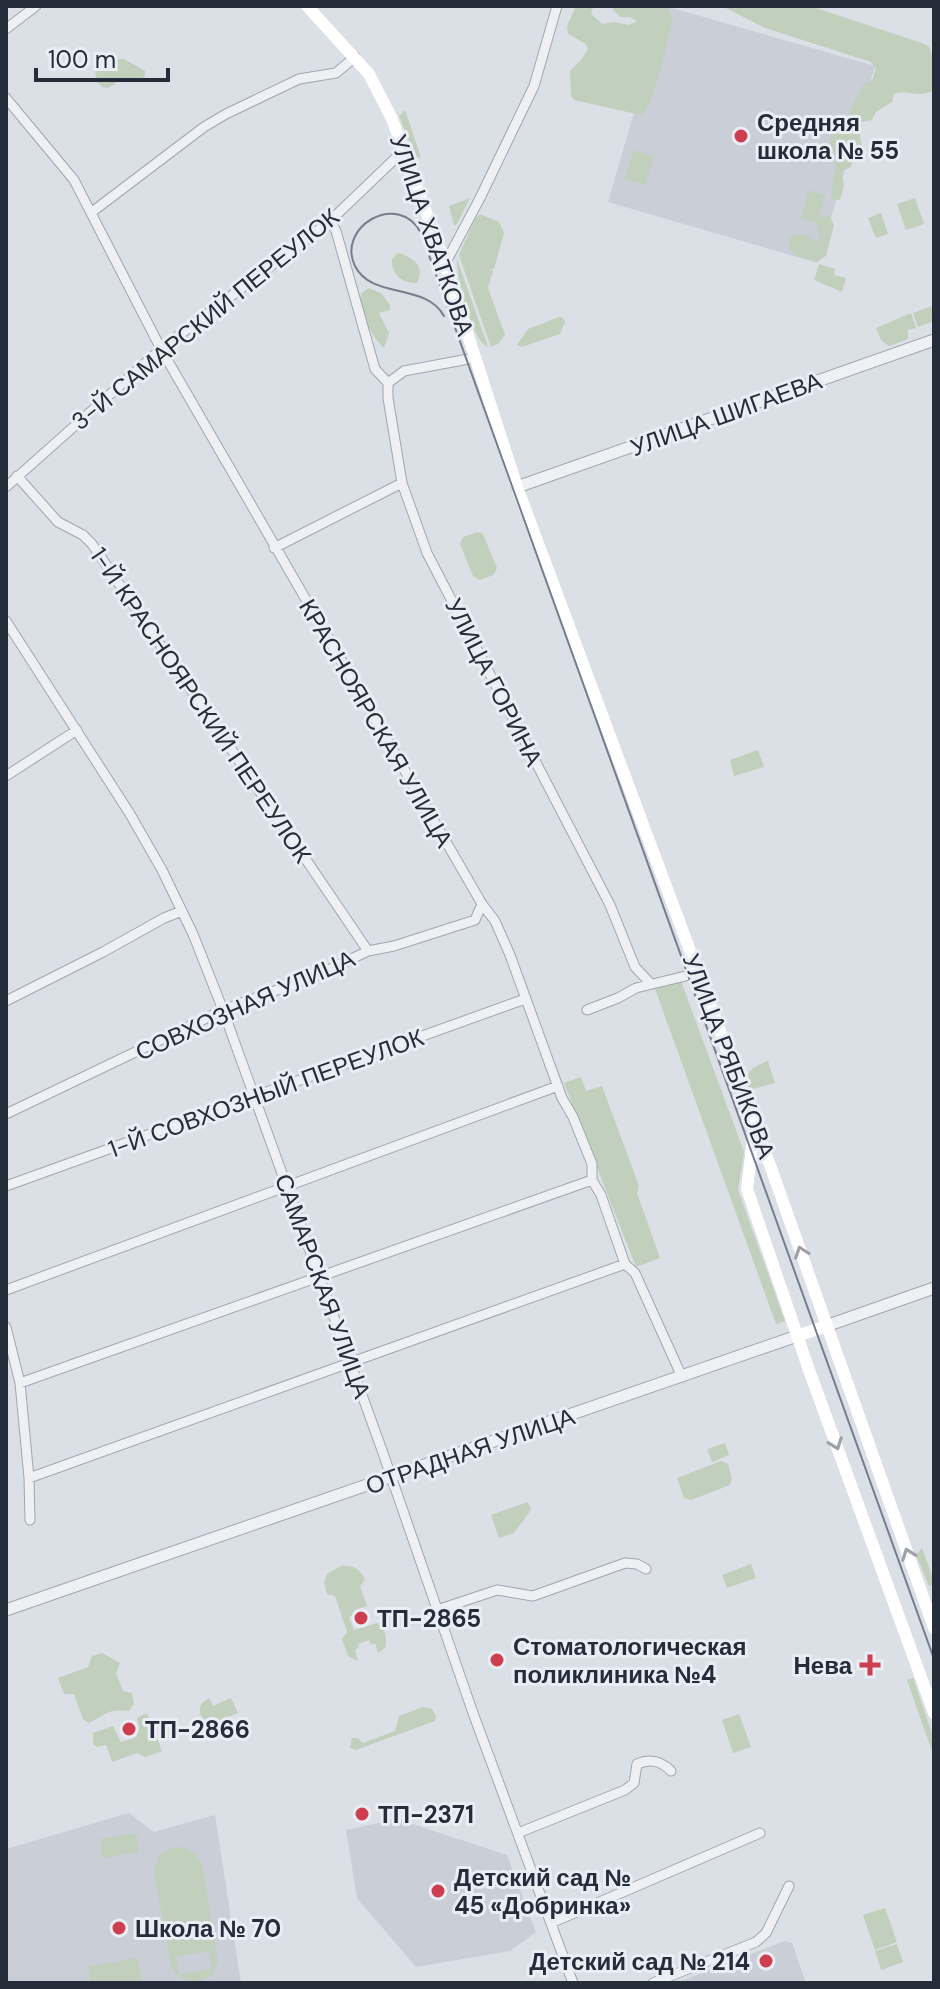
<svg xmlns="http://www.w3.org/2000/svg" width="940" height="1989" font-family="'DM Sans',sans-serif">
<rect width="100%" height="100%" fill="#dbdfe6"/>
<path fill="#c9ced7" d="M665,6L875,66L818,263L608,202Z
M129,1813L154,1832L215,1815L241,1983H6V1849Z
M397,1819L507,1855L536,1932L510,1951L416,1967L357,1898L346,1830Z
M785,1941L792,1943L806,1983H676Z"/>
<path fill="#c1d0bc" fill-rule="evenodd" d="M576,6H593L591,14L602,24L614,22L629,25L637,21L630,17H620L613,10V6H666L673,18C667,39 656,103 641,115L574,100L571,95L570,71L582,59L588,49L586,44L568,34L567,26Z
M722,6H810L922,43L929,47L934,60V90C919,99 909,89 894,94L892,102L876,112L872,120L862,122L860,137L863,149L853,157L851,167L842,171L844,186L840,200L831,199L836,158L830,144L831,132L840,124L849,129L848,121L851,118L849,112L863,85L872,80L876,69L871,62L765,28Z
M124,59L145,71V76L137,82L124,78L108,88L102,87L97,82L94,64L101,61Z
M405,110L421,158L416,157L399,116Z
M634,150L654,156L645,185L625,179Z
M809,190L825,195L818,218L829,215L834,225L826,256L818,261C805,259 787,257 789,239L793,235L806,234L816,242L820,239L817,223L801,218Z
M470,198L457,224L454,226L449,206Z
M915,198L924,224L906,230L897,204Z
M881,213L888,234L876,238L868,218Z
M480,214L499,222L504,233L494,269H490L493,271L488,288L505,335L498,344L491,347L459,255L475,219Z
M398,253C413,257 426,267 417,283C402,284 391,274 392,259Z
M457,259L488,347C473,342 455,276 457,259Z
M819,264L835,269L834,275L846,278L842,292L814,280Z
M368,288L381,293L390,305V310L379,313L389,333L384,348C371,334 359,315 361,294Z
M932,306L934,321L918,327L913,313Z
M911,313L916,328L908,330V339L889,346L881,340L876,328Z
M559,317L563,318L565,322L560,334L522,347L517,345L528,329Z
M478,532L483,534L497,568L493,575L480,580L473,576L460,544L463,537Z
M758,750L764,767L734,776L730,760Z
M681,981L744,1152L738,1190L785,1321L776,1324L654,986Z
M768,1061L775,1083L749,1090C742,1073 753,1066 768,1061Z
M581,1077L586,1091L602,1086L639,1186L637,1193L660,1258L636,1267L564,1083Z
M725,1443L729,1455L712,1462L707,1449Z
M721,1461L728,1464L732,1479L730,1485L691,1500L684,1498L677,1478Z
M528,1502L531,1510L514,1533L499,1538L491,1515Z
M922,1548L934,1581V1584L929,1586L916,1555Z
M751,1564L756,1578L727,1588L722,1575Z
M341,1566C352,1565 361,1569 365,1580L360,1586L367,1606L355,1610V1614L349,1617L354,1630L377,1623C385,1627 388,1640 385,1648L378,1653L375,1643L371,1645L369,1640L358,1644L359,1647L355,1650L358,1661L348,1656L342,1639L347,1632L335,1596L327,1594L324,1582L327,1574Z
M102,1653L120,1663L116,1673L123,1691L132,1693L134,1704L129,1711C107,1709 107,1714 89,1723L83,1719L74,1694H64L58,1678L88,1667L92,1656Z
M913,1678L934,1739V1757L907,1680Z
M209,1698L213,1706L231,1698L238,1713L205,1726C200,1714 195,1705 209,1698Z
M423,1707L432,1709L436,1716L435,1721L356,1750L350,1748L352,1738H358L363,1743L395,1731L399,1716Z
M147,1713L162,1751L145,1757L137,1753L112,1762L106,1745L97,1747L93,1744V1733L113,1726L121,1742L137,1737L135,1731L139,1729L137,1718Z
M739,1714L751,1747L733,1753L722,1720Z
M136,1833L139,1852L103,1858L100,1839Z
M173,1847C189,1846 197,1853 203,1867L218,1962L211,1976L196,1983L180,1979L171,1966L154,1871L159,1856ZM209,1951L212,1969L179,1974L176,1956Z
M885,1908L897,1942L875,1950L863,1915Z
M897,1944L903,1962L881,1970L875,1951Z
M137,1958L142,1978L139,1982L90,1983L89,1966Z"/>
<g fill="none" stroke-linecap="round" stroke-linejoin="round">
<g stroke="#a1a6af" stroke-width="11">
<path id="minor" d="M6,29L36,6
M6,98L74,180L161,349L482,904L495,921L510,955L562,1098L573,1117L592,1164V1180L601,1195L625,1264L635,1273L682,1377
M92,212L204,127L226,114L299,79L336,73L355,57
M330,221L336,231L375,369L388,383V398L402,483L427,553L610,905L635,967L650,983
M445,264L480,198L534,86L557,6
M388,383L404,371L474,358
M17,476L58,522L83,535L92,544L368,951
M6,487L161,349L330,221L403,151
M274,548L402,483
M6,621L130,814L162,870L193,934L223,1010L383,1453L473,1713L573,1983
M6,776L77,730
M6,1001L103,952L164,918L182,911
M587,1010L618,998L636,988L698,973
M6,1114L223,1010L320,974L368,951L394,946L475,920L482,904
M6,1186L525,999
M6,1290L558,1086
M6,1327L20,1383L29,1478L30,1520
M20,1383L592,1180
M29,1478L625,1264
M437,1610L497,1590L533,1596L625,1563L637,1564L646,1569
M518,1833L625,1790L634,1783L637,1764C651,1758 661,1761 671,1771
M551,1923L760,1833
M653,1983L756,1942L766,1933L789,1886"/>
</g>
<g stroke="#a1a6af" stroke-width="13">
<path id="tertiary" d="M517,487L934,340
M826,1326L934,1288
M6,1610L797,1336"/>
</g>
<use href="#minor" stroke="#eef0f4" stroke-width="9"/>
<use href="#tertiary" stroke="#eef0f4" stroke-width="11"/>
<path stroke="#fff" stroke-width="12" d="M307,6L369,74L392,119L445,264L517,487L770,1165L934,1628
M754,1131L747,1189L809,1370L934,1713
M797,1336L826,1326"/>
<path stroke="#757e8f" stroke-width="2" d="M444,316C425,282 372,300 355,266C336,227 398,190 421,233L934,1659"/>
</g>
<defs><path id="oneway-chevron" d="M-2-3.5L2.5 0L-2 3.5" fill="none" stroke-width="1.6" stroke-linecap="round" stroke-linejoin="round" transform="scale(2)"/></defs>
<g stroke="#9da0a7">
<use href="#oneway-chevron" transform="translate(801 1252) rotate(-109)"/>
<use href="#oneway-chevron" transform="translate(836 1444) rotate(70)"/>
<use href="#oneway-chevron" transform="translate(908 1554) rotate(-110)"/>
</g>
<g fill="#cd3e4f" stroke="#eaeef4" stroke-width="3">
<circle cx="741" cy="136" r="8"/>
<circle cx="361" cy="1618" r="8"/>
<circle cx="497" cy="1660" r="8"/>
<path d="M866 1653h8v8h8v8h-8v8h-8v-8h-8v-8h8z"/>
<circle cx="129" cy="1729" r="8"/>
<circle cx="362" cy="1814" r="8"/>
<circle cx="438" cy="1891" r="8"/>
<circle cx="119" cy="1928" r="8"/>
<circle cx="766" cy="1961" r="8"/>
</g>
<g text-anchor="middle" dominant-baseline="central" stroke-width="6" stroke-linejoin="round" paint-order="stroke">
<g font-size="24" font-weight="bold" fill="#252d3b" stroke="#eaeef4" text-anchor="start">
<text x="757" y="122">Средняя<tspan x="757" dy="28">школа № 55</tspan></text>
<text x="377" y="1618">ТП-2865</text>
<text x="513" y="1646">Стоматологическая<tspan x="513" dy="28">поликлиника №4</tspan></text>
<text x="852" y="1665" text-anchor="end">Нева</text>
<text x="145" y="1729">ТП-2866</text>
<text x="378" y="1814">ТП-2371</text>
<text x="454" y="1877">Детский сад №<tspan x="454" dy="28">45 «Добринка»</tspan></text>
<text x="135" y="1928">Школа № 70</text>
<text x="750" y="1961" text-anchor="end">Детский сад № 214</text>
</g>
<g font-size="24" fill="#252d3b" stroke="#eaeef4">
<text transform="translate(432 235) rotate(71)">УЛИЦА ХВАТКОВА</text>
<text transform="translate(205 319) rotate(-39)">3-Й САМАРСКИЙ ПЕРЕУЛОК</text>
<text transform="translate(726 414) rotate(-20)">УЛИЦА ШИГАЕВА</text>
<text transform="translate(494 682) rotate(63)">УЛИЦА ГОРИНА</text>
<text transform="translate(201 705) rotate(56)">1-Й КРАСНОЯРСКИЙ ПЕРЕУЛОК</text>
<text transform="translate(376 723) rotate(60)">КРАСНОЯРСКАЯ УЛИЦА</text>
<text transform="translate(245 1005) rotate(-24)">СОВХОЗНАЯ УЛИЦА</text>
<text transform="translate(729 1056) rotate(69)">УЛИЦА РЯБИКОВА</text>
<text transform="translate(266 1093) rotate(-20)">1-Й СОВХОЗНЫЙ ПЕРЕУЛОК</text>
<text transform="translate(323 1286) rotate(70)">САМАРСКАЯ УЛИЦА</text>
<text transform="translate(470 1451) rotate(-19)">ОТРАДНАЯ УЛИЦА</text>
</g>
</g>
<rect width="940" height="1989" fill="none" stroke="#252d3b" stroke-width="16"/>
<path d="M36 68v12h132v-12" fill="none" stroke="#252d3b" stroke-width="4"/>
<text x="48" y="68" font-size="24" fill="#252d3b" stroke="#eaeef4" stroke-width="6" paint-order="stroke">100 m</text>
</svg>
